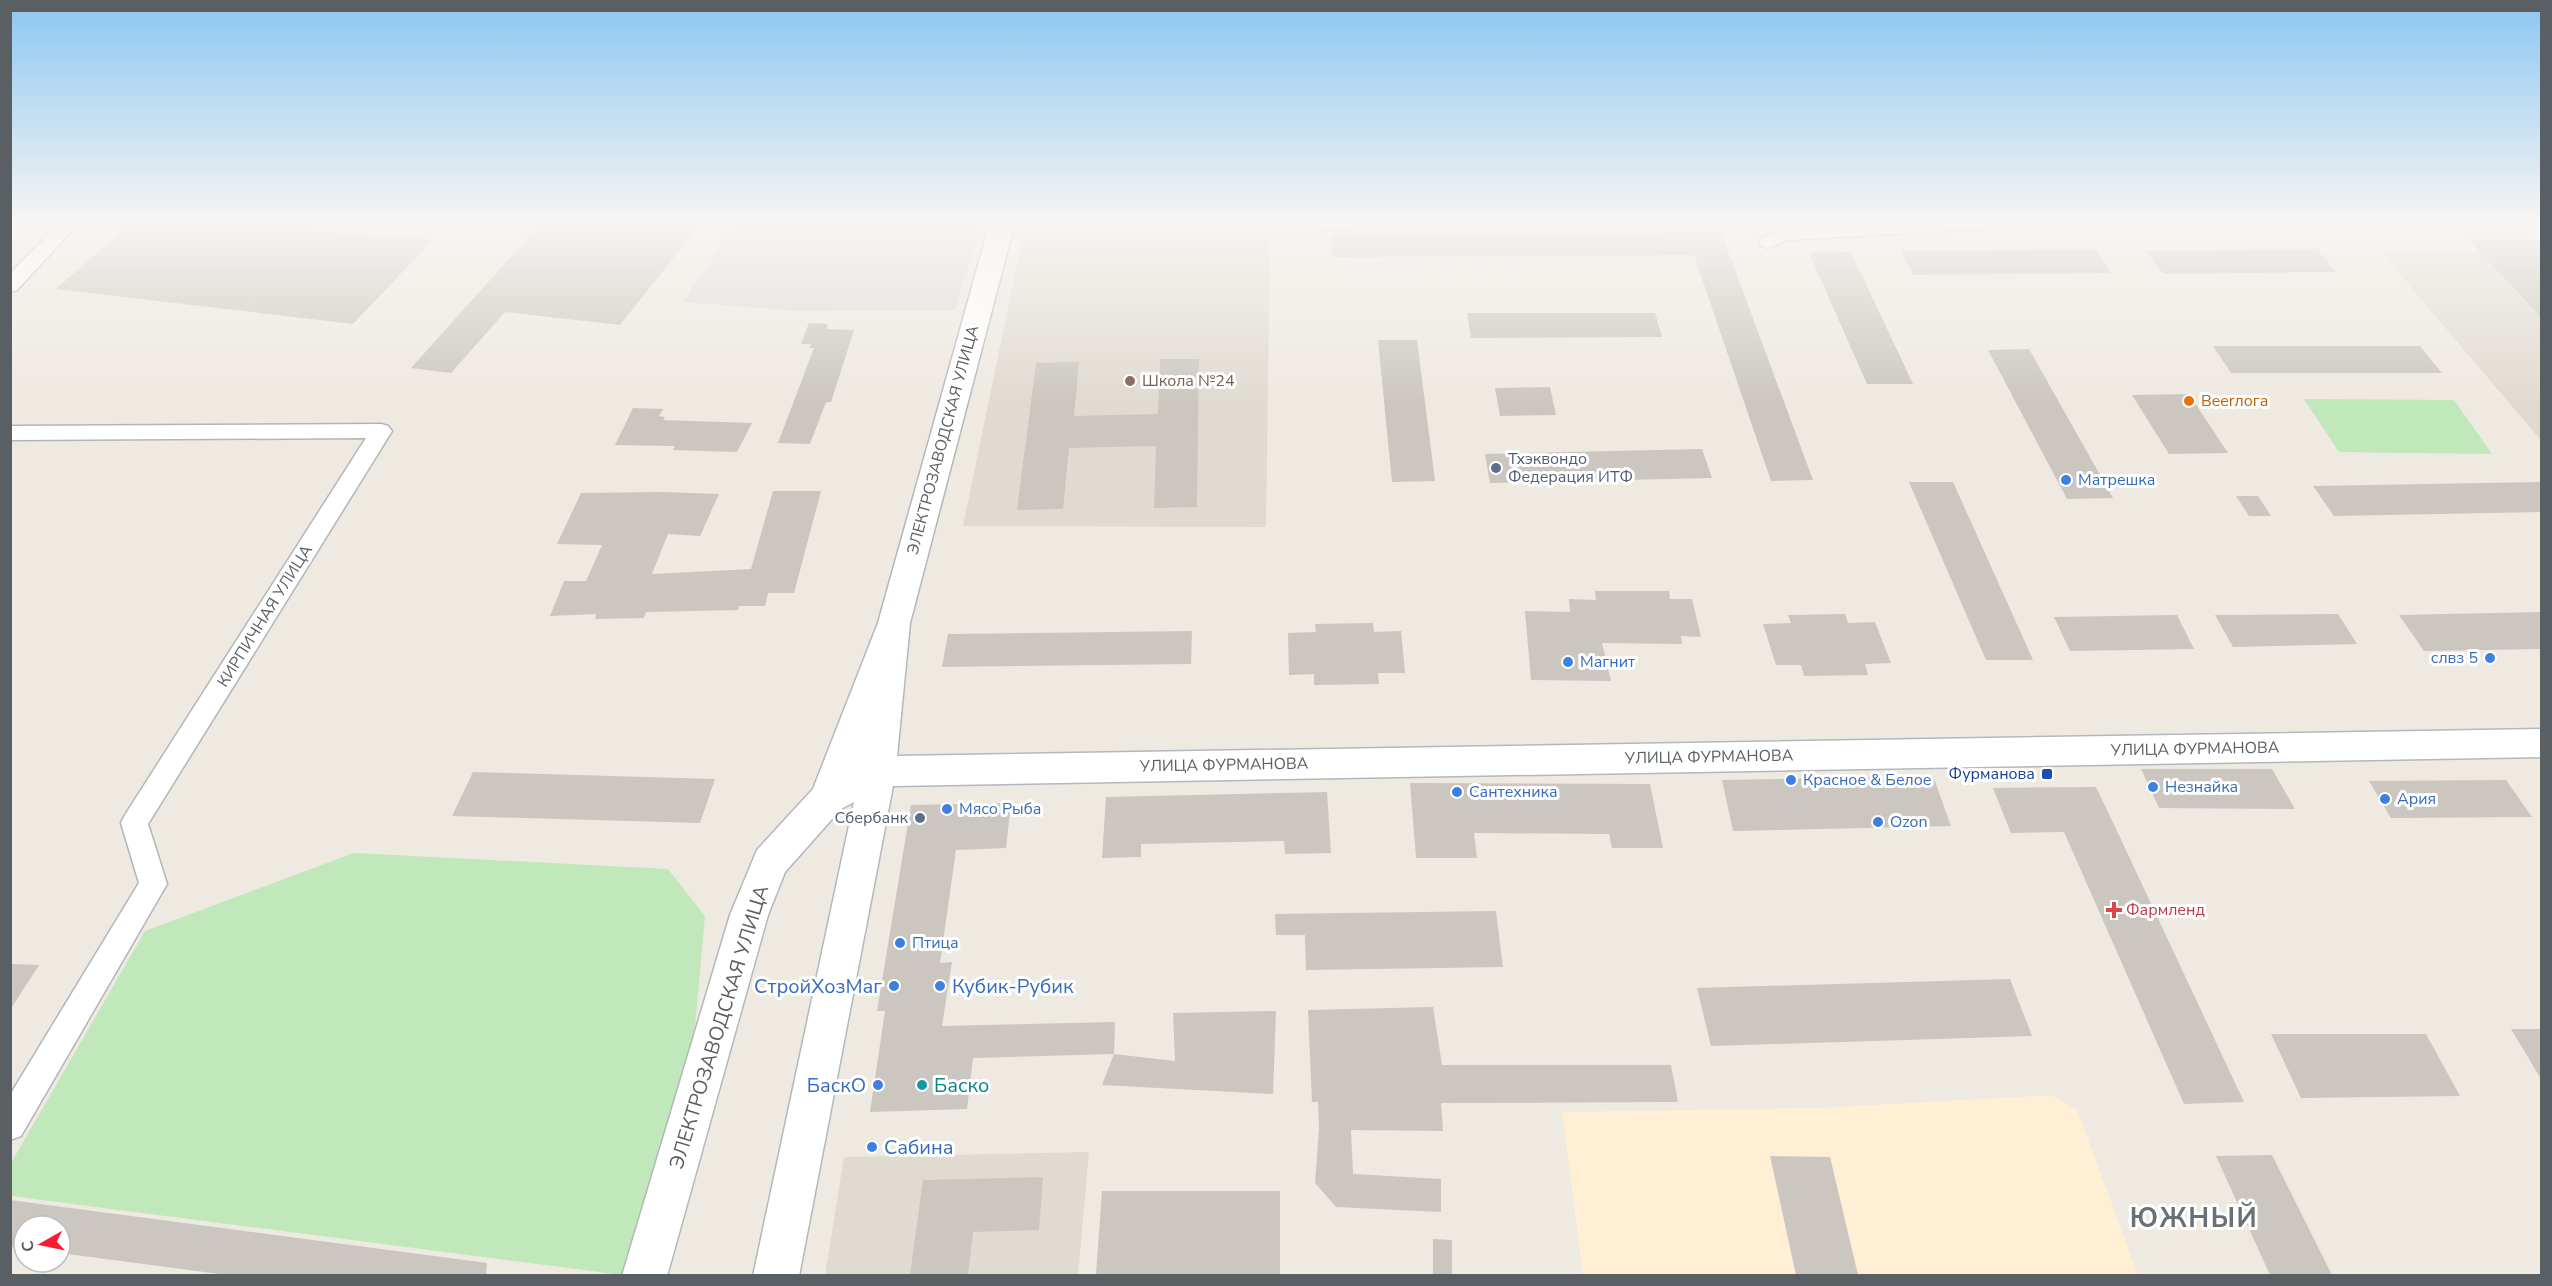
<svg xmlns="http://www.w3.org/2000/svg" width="2552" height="1286" font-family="'Nunito Sans',sans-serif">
<rect width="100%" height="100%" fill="#eee9e1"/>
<path fill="#ffefd5" d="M2051,1095L2077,1109L2138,1275H1858L1830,1157L1771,1156L1796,1275H1583L1562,1112L1816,1108Z"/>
<path fill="#dedbd5" d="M736,222H981L955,310L796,311L683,302Z"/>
<path fill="#e0dbd1" d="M1023,235L1270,236L1266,527L963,526Z
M2380,251H2541V440L2528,425Z
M1089,1152L1078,1275L825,1276L844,1157Z"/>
<path fill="#c1e8ba" d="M2304,399L2454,400L2492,454L2339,452Z
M354,853L668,869L705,916L693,1048L623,1275L11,1196V1163L145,931Z"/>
<path fill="#cbc6c0" d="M132,222H314L306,230L433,240L353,324L56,289Z
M542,222H702L620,325L505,312L451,373L411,368Z
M1721,232L1813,480L1771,481L1694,255L1332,257L1331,235Z
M2468,239L2541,240V317Z
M2096,249L2111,273L1913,275L1901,251Z
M2317,249L2336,272L2163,274L2147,251Z
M1851,252L1913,384H1867L1809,253Z
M1467,313H1655L1662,337L1471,338Z
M809,323L828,324L826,329L854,330L831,402H826L810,444L778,443L814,348H809L811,344H801Z
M1378,340H1417L1435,481L1392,482Z
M2213,346H2420L2442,373H2231Z
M2029,349L2113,498L2067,499L1988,350Z
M1160,359H1199L1197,507L1154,508L1156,446L1069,448L1063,509L1017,510L1036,363L1079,362L1074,416L1158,414Z
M1550,387L1556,415L1500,416L1495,388Z
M2189,394L2228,453L2169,454L2132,395Z
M633,408L663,409L659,416L665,417L663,420L752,423L737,452L673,450L675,446L615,445Z
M1702,449L1712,478L1490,483L1485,454Z
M1909,482H1953L2033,660H1986Z
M2541,482V512L2334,516L2313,486Z
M773,491H821L794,593H768L765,606H739L738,610L646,612L644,618L595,619L596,614L550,616L564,581H586L602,545L557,544L581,493L663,492L719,494L700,536L668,534L652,574L751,569Z
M2236,496H2258L2271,516H2249Z
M1595,591H1669L1670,599H1692L1701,637L1681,636L1682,644L1602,643L1611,681L1531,680L1525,611L1570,612L1569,599L1596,600Z
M2541,612V649L2424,651L2399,615Z
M1845,614L1848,623L1875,622L1891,663L1865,664L1868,675L1804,676L1801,665H1776L1763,624L1791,623L1788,615Z
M2338,614L2357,644L2233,647L2215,615Z
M2177,615L2194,649L2070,651L2054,617Z
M1373,623L1374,632L1401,631L1405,673H1378L1379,684L1314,685V674L1289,675L1288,633L1316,632L1315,624Z
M1192,631L1191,664L942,667L948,634Z
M2141,769H2272L2295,809L2159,808Z
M473,772L715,779L700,823L452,816Z
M1933,776L1951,826L1733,831L1722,780Z
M2506,780L2532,817L2391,818L2369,781Z
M1410,783L1650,784L1663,848H1612L1609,834L1474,833L1477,858H1416Z
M2096,787L2117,831L2244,1102L2184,1104L2064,832L2011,833L1993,788Z
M1327,792L1331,853L1285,854L1284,841L1141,844V857L1102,858L1106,797Z
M1011,803L1006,848L956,850L940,963L952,962L942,1026L1115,1022L1114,1054L973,1058L967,1109L870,1112L885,1011H877L911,805Z
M1496,911L1503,967L1306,970L1305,935H1276L1275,914Z
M10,964L39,965L10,1010Z
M2010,979L2032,1036L1711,1046L1697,988Z
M1433,1007L1442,1065H1671L1678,1102L1441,1103L1443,1131L1351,1130L1353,1174L1441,1179V1212L1336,1207L1315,1183L1319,1129L1318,1102H1312L1308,1010Z
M1276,1011L1273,1094L1102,1085L1114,1054L1175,1061L1173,1013Z
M2511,1029H2541V1079Z
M2271,1034H2426L2460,1096L2301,1098Z
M2272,1155L2332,1275H2270L2216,1156Z
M1770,1156L1830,1157L1858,1275H1796Z
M1043,1177L1039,1230L973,1232L968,1275H910L923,1180Z
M1102,1191H1280V1275H1096Z
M10,1200L487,1263L486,1275H227L60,1253V1226H24V1248L10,1247Z
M1433,1239L1452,1240V1275H1433Z"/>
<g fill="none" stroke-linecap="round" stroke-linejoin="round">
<g stroke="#b2b6ba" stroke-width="3">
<path id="street" d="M60,222H80L17,290L10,292V274Z
M995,222H1378V223L1375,227L1369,228L1316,231H1002L996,230L993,226Z
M1909,222H2023L2014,227L1787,240L1768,248L1762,246L1759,242L1762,238L1784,230Z
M381,424L388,426L392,431L148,824L167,884L21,1136L10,1140V1095L139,883L121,823L125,815L366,438L10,440V426Z"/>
</g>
<g stroke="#b3b8bd" stroke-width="3">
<path id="secondary" d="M990,222H1015L910,623L897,756L2542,729V757L893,786L799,1276H753L854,802L841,809L785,872L768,915L667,1276H622L730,915L757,850L813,789L878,623Z"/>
</g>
<use href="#street" fill="#fff" fill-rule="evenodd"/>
<use href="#secondary" fill="#fff" fill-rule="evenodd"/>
</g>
<linearGradient id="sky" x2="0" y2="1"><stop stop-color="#8bc7f1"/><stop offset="0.55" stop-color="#f7f5f2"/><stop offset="1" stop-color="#f7f5f2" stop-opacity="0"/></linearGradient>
<rect width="2552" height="403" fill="url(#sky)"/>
<circle fill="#8d6e63" stroke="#fff" stroke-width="2" cx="1130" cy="381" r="6"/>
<circle fill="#e8710a" stroke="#fff" stroke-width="2" cx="2189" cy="401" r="6"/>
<g fill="#5c6f8a" stroke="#fff" stroke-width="2">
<circle cx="1496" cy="468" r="6"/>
<circle cx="920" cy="818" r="6"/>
</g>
<g fill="#3f7fe0" stroke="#fff" stroke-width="2">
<circle cx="2066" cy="480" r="6"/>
<circle cx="2490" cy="658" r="6"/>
<circle cx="1568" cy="662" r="6"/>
<circle cx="1791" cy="780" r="6"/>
<circle cx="2153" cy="787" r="6"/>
<circle cx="1457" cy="792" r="6"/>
<circle cx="2385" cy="799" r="6"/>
<circle cx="947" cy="809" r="6"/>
<circle cx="1878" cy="822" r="6"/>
<circle cx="900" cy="943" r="6"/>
<circle cx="894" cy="986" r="6"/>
<circle cx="940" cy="986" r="6"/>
<circle cx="878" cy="1085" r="6"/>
<circle cx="872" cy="1147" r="6"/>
</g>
<rect fill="#1a4fb4" stroke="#fff" stroke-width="2" x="2041" y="768" width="12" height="12" rx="3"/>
<path fill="#e0444e" stroke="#fff" stroke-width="2" d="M2111 901h6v6h6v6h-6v6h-6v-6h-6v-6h6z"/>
<circle fill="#0f9aa8" stroke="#fff" stroke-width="2" cx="922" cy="1085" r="6"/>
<g text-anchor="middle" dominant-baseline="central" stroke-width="6" stroke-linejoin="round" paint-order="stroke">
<g font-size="16" fill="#785e54" stroke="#fff" text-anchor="start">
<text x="1142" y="381">Школа №24</text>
</g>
<g font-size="16" fill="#c56008" stroke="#fff" text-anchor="start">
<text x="2201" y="401">Beerлога</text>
</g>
<g font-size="16" fill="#595f63" stroke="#fff">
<text transform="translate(943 440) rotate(-75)">ЭЛЕКТРОЗАВОДСКАЯ УЛИЦА</text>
<text transform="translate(265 616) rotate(-58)">КИРПИЧНАЯ УЛИЦА</text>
<text transform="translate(2195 749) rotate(-1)">УЛИЦА ФУРМАНОВА</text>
<text transform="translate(1709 757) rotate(-1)">УЛИЦА ФУРМАНОВА</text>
<text transform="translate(1224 765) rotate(-1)">УЛИЦА ФУРМАНОВА</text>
</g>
<g font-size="16" fill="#4e5e75" stroke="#fff" text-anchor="start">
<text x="1508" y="459">Тхэквондо<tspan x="1508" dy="18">Федерация ИТФ</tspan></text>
<text x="908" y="818" text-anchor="end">Сбербанк</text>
</g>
<g font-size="16" fill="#366cbe" stroke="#fff" text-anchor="start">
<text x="2078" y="480">Матрешка</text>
<text x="2478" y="658" text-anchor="end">слвз 5</text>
<text x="1580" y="662">Магнит</text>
<text x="1803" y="780">Красное &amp; Белое</text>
<text x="2165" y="787">Незнайка</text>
<text x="1469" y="792">Сантехника</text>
<text x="2397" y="799">Ария</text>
<text x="959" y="809">Мясо Рыба</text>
<text x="1890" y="822">Ozon</text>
<text x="912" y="943">Птица</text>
</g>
<g font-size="16" fill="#164399" stroke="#fff" text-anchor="end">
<text x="2035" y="774">Фурманова</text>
</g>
<g font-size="16" fill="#be3a42" stroke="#fff" text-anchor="start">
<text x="2126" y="910">Фармленд</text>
</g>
<g font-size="20" fill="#366cbe" stroke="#fff" text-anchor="end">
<text x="882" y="986">СтройХозМаг</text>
<text x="952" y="986" text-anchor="start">Кубик-Рубик</text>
<text x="866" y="1085">БаскО</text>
<text x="884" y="1147" text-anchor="start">Сабина</text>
</g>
<g font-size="20" fill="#595f63" stroke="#fff">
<text transform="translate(719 1027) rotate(-73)">ЭЛЕКТРОЗАВОДСКАЯ УЛИЦА</text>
</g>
<g font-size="20" fill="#0d838f" stroke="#fff" text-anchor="start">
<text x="934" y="1085">Баско</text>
</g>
<g font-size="27" font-weight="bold" letter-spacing="1.5" fill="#6a7175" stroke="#fff">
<text x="2194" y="1218">ЮЖНЫЙ</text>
</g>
</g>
<rect width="2552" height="1286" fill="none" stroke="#595f63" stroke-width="24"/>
<g transform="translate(42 1244) rotate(261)"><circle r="28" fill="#ffffff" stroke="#bdbfc1" stroke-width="1.5"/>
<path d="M0-4.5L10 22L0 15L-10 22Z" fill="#f91c2c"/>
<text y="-9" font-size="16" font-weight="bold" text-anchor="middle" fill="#595f63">С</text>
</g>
</svg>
